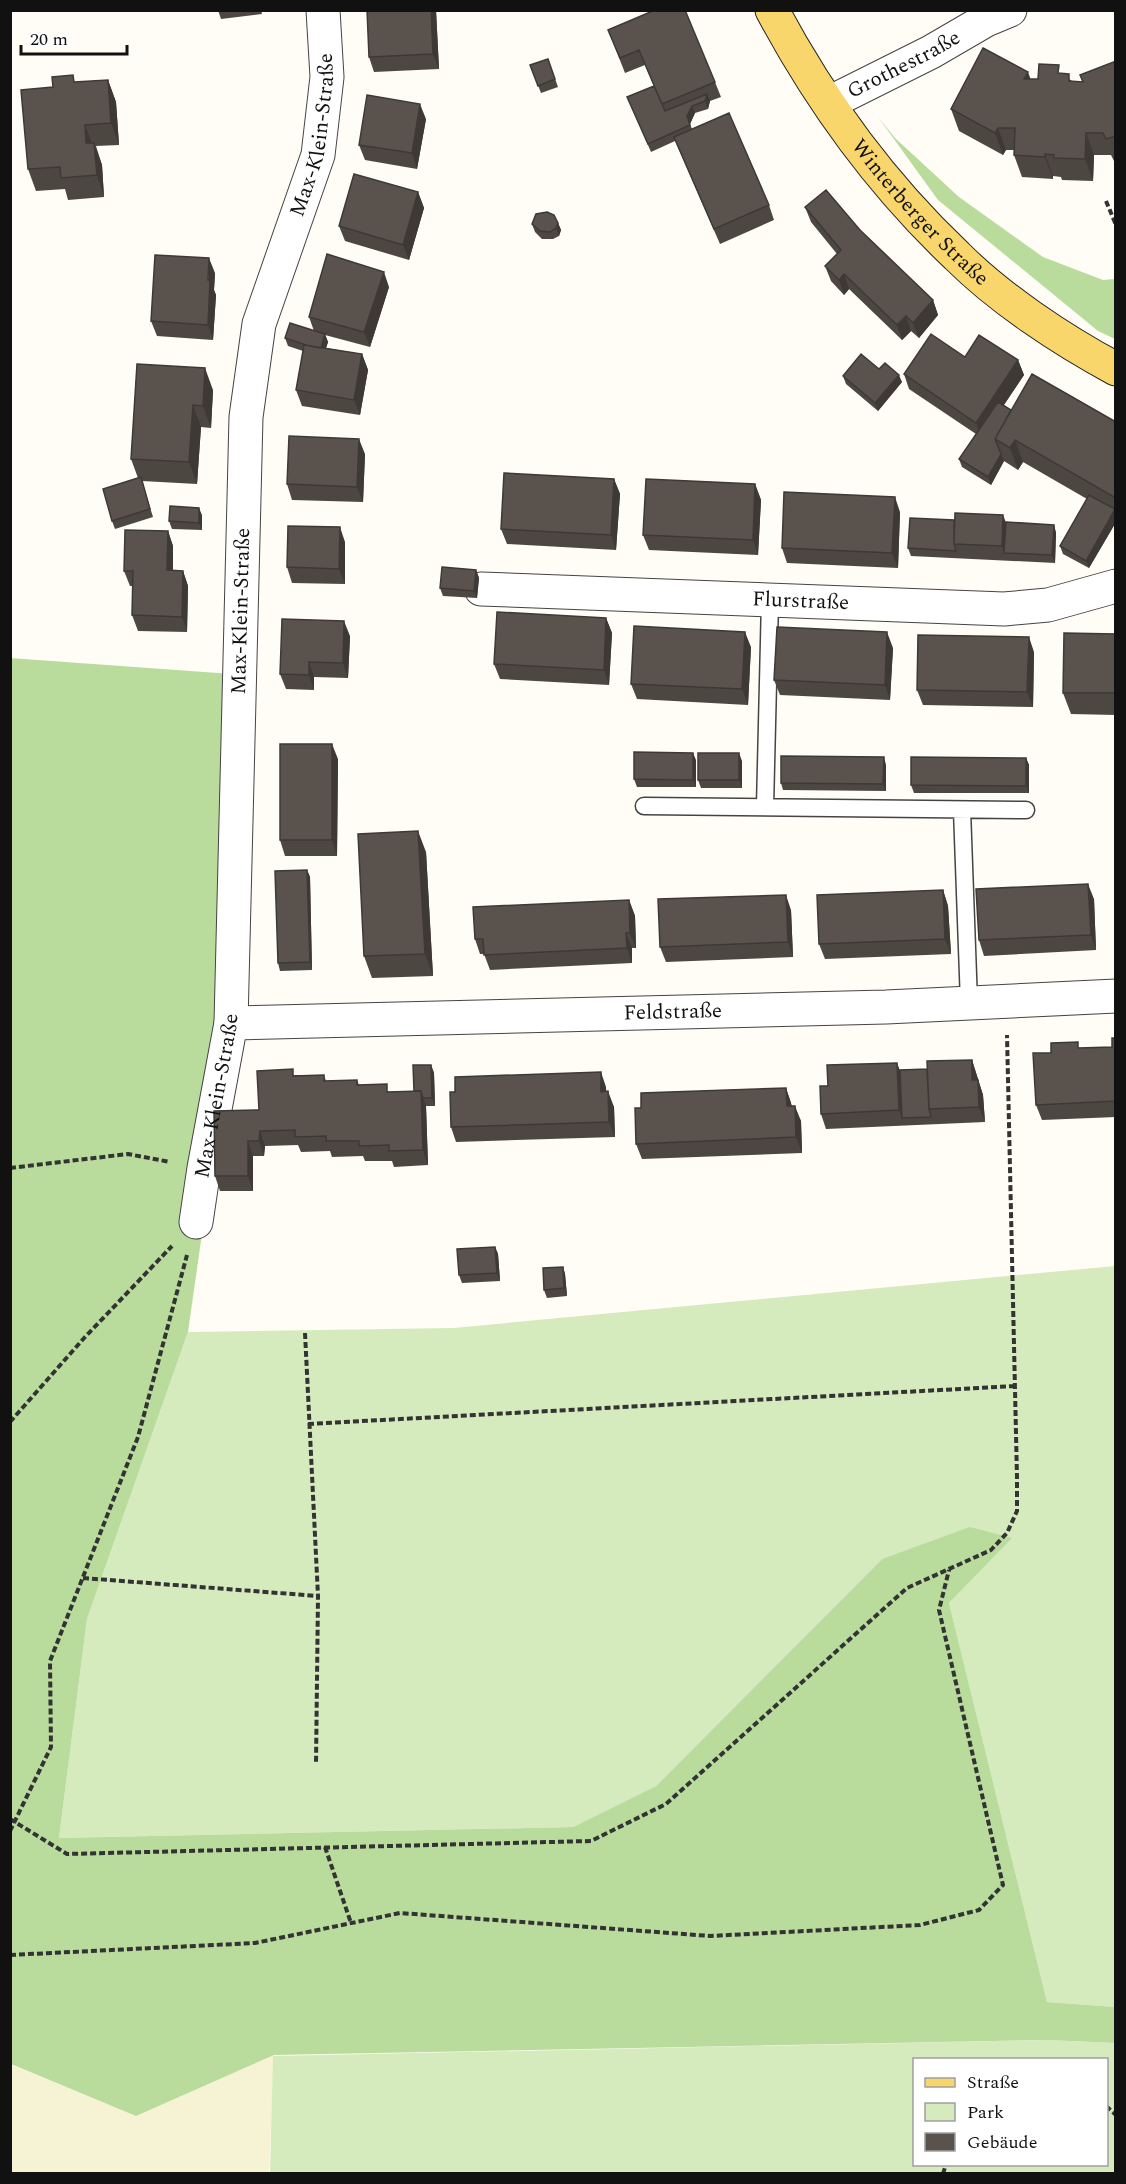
<svg xmlns="http://www.w3.org/2000/svg" width="1126" height="2184" font-family="Spectral,serif">
<rect width="100%" height="100%" fill="#fffdf5"/>
<path fill="#f6f3d4" d="M274,2055L269,2173H11L10,2064L136,2116Z"/>
<path fill="#d5ebbd" fill-rule="evenodd" d="M1115,1266V2007L1047,2002L949,1603L1011,1538L882,1559L656,1786L573,1827L59,1838L87,1619L188,1332L453,1328Z
M1047,2040L1115,2043V2173L270,2174L273,2056ZM914,2060H1106V2164H914Z"/>
<path fill="#b9dc9c" d="M878,117L895,138L959,197L1043,257L1103,280L1115,279V339L1098,331L938,200Z
M10,658L232,674L230,1037L188,1332L87,1619L59,1838L573,1827L656,1786L882,1559L970,1527L1012,1538L949,1603L1047,2002L1115,2007V2043L1047,2040L274,2055L136,2116L11,2064Z"/>
<g fill="none" stroke-linecap="round" stroke-linejoin="round">
<g stroke="#444" stroke-width="19">
<path id="service" d="M644,806L1026,810
M765,807L770,600
M962,810L969,1003"/>
</g>
<g stroke="#444" stroke-width="35">
<g id="minor">
<path id="s1" d="M829,103L931,52L986,20L1010,10"/>
<path id="s2" d="M481,589L1004,609L1048,605L1116,586"/>
<path id="s3" d="M231,1023L886,1007L1116,996"/>
<path id="s4" d="M196,1222L204,1168L231,1023L246,417L259,324L318,155L327,77L323,10"/>
</g>
</g>
<g stroke="#222" stroke-width="35">
<g id="primary">
<path id="s5" d="M772,10C820,100 883,186 957,256C1000,299 1062,340 1116,369"/>
</g>
</g>
<path stroke="#333" stroke-width="4" stroke-dasharray="6 3" stroke-linecap="butt" d="M1106,201L1116,225
M10,1168L128,1154L170,1162
M305,1333L318,1596L316,1764
M10,1422L85,1337L172,1246
M308,1424L1015,1386
M83,1578L318,1596
M10,1819L67,1854L591,1841L666,1804L907,1588L991,1550L1007,1533L1017,1511V1478L1007,1035
M10,1831L51,1747L50,1661L138,1437L187,1255
M325,1847L351,1923
M10,1955L255,1943L400,1913L710,1936L920,1925L979,1910L1003,1885L939,1610L949,1570
M1106,2106L1116,2115
M943,2174L946,2164"/>
<use href="#service" stroke="#fff" stroke-width="16"/>
<use href="#minor" stroke="#fff" stroke-width="33"/>
<use href="#primary" stroke="#f9d66b" stroke-width="33"/>
</g>
<path fill="#4d4742" d="M218,10H261L262,14L221,19Z
M367,10H436L439,69L374,72L369,57Z
M608,30L715,82L721,97L710,101L708,109L695,113L690,124L692,129L769,205L774,220L720,244L675,141L651,152L627,97L654,86L645,65L625,73Z
M548,59L558,87L541,93L530,65Z
M1116,61V161H1114L1111,155H1094L1093,181L1062,180L1061,177L1053,176V179L1022,177L1014,155V150H1006L1003,155L959,131L951,109L1030,79H1038L1062,74L1072,81L1083,82Z
M108,80L116,102L119,145L96,146L102,165L104,197L68,200L65,189L36,191L28,169L53,87L76,82Z
M426,119L417,169L365,160L359,145Z
M418,192L424,208L409,260L345,241L339,226Z
M805,207L860,230L933,300L938,315L919,338L911,331L902,340L849,289L844,295L831,281L825,266L837,254L811,222Z
M558,223L561,230L559,236L553,239H542L535,232L532,224Z
M215,273L214,290L216,295L213,340L157,336L151,321Z
M389,287L370,347L325,335L328,342L326,348L362,354L368,370L360,415L302,406L296,390L303,351L288,346L285,338L314,331L309,317Z
M965,357L1018,360L1024,375L1003,406L1011,410L1116,422V522L1089,568L1063,554L1060,546L1087,499L1023,462L1018,470L1004,461L991,485L962,467L959,459L976,434L909,389L904,374Z
M137,364L213,390L211,428L201,427L197,484L142,481L153,517L115,529L112,521L138,478L131,459Z
M879,369L902,382L878,411L846,384L843,376Z
M365,454L363,502L292,500L287,484Z
M614,479L620,494L616,550L507,544L501,529Z
M755,484L761,500L758,555L649,550L643,535Z
M900,512L898,568L787,563L782,548Z
M202,515V530L172,529L169,521Z
M1006,522L1054,525L1056,533L1055,563L911,556L908,548Z
M168,531L173,546V570L183,571L188,586L187,632L138,631L132,615L133,586H130L124,571Z
M345,542V584L292,583L287,567Z
M476,570L479,578L477,598L443,596L440,588Z
M606,618L612,633L609,685L500,679L494,664Z
M1116,634V715L1071,714L1063,693Z
M350,636L348,678L314,677V690L286,689L280,674Z
M751,647L748,705L637,699L631,684Z
M893,648L890,700L780,695L774,680Z
M1034,652L1033,707L923,705L917,690Z
M1026,758L1029,765V793H914L911,785Z
M338,759L337,856H285L280,840Z
M696,760V787H637L634,779Z
M742,761V788H701L698,780Z
M886,765V791L783,790L781,783Z
M426,852L433,976L372,978L364,956Z
M307,870L310,877L312,970L280,971L278,963Z
M943,890L948,906L951,954L825,959L819,944Z
M1094,899L1096,950L984,956L979,940Z
M629,900L635,916L636,948H632V963L490,970L484,954H480L475,939Z
M791,910L793,957L666,962L660,947Z
M1116,1038V1117L1042,1120L1036,1105L1081,1048L1112,1047Z
M972,1060L983,1095L985,1122L826,1129L821,1114L828,1086L900,1070L927,1069Z
M431,1065L434,1073L435,1106H426L428,1165L394,1167L392,1161H365L363,1156L332,1157L330,1151L301,1152L298,1145L265,1146L264,1156H253V1191H220L215,1176L259,1110L295,1075H324L326,1081L357,1080L359,1085L390,1092L414,1091Z
M606,1087V1092L614,1107L615,1137L456,1142L451,1127Z
M786,1088L792,1106L801,1121L802,1153L642,1159L636,1144L641,1108Z
M495,1247L498,1254L500,1281L462,1283L459,1275Z
M563,1267L565,1274L567,1296L547,1298L544,1290Z"/>
<path fill="#3f3936" d="M431,10H436L439,69L433,54Z
M1028,72L1036,94L1024,79Z
M108,80L116,102L119,145L111,123Z
M707,94L710,101L708,109L705,101Z
M420,104L426,119L417,169L412,153Z
M692,106L695,113L690,124L693,132L687,116Z
M85,125L93,146L86,143Z
M998,128L1006,150L1003,155L995,133Z
M1086,133L1094,155L1093,181L1085,159Z
M94,143L102,165L104,197L97,175Z
M1045,154L1053,176V179L1045,157Z
M418,192L424,208L409,260L403,245Z
M558,223L561,230L559,236L556,228Z
M209,258L215,273L214,290L216,295L213,340L208,325Z
M384,272L389,287L370,347L364,332Z
M844,274L849,289L844,295L839,280Z
M933,300L938,315L919,338L913,323Z
M906,316L911,331L902,340L897,325Z
M325,334L328,342L323,357L320,349Z
M362,354L368,370L360,415L354,400Z
M1018,360L1024,375L982,438L976,423Z
M205,368L213,390L211,428L203,406Z
M899,375L902,382L878,411L875,403Z
M193,405L201,427L197,484L189,462Z
M359,439L365,454L363,502L357,487Z
M1015,440L1023,462L1018,470L1010,448Z
M1001,454L1004,461L991,485L988,477Z
M614,479L620,494L616,550L611,535Z
M755,484L761,500L758,555L753,540Z
M895,497L900,512L898,568L892,553Z
M199,508L202,515V530L199,523Z
M1115,509L1116,522L1089,568L1086,561Z
M1003,515L1009,530L1004,553L1002,546Z
M1054,525L1056,533L1055,563L1052,555Z
M340,527L345,542V584L339,569Z
M168,531L173,546V585L167,570Z
M476,570L479,578L477,598L474,591Z
M183,571L188,586L187,632L182,617Z
M606,618L612,633L609,685L604,670Z
M344,621L350,636L348,678L343,663Z
M745,632L751,647L748,705L742,689Z
M887,632L893,648L890,700L885,685Z
M1029,637L1034,652L1033,707L1027,692Z
M309,662L314,677V690L309,675Z
M332,744L338,759L337,856L332,840Z
M693,753L696,760V787L693,780Z
M739,753L742,761V788L739,780Z
M884,757L886,765V791L883,784Z
M1026,758L1029,765V793L1026,786Z
M418,831L426,852L433,976L425,954Z
M307,870L310,877L312,970L310,962Z
M1088,884L1094,899L1096,950L1091,935Z
M943,890L948,906L951,954L945,939Z
M786,895L791,910L793,957L788,942Z
M629,900L635,916L636,948L630,933Z
M626,933L632,948V963L627,948Z
M972,1060L983,1095L985,1122L979,1107L972,1080Z
M897,1063L903,1078L902,1118L899,1110Z
M431,1065L434,1073L435,1106L432,1098Z
M601,1072L606,1087L607,1107L601,1092Z
M786,1088L791,1103L792,1121L787,1106Z
M421,1091L426,1106L428,1165L423,1150Z
M608,1091L614,1107L615,1137L609,1122Z
M795,1106L801,1121L802,1153L796,1137Z
M260,1131L265,1146L264,1156L259,1141Z
M248,1141L253,1156V1191L248,1176Z
M495,1247L498,1254L500,1281L497,1273Z
M563,1267L565,1274L567,1296L564,1288Z"/>
<path fill="#5a524d" stroke="#3f3936" stroke-width="1.5" d="M367,10H431L433,54L369,57Z
M655,10H685L715,82L662,104L639,50L620,58L608,30Z
M983,48L1028,72L1024,79H1038L1039,64L1059,65L1058,73L1069,74V81L1083,82L1080,75L1116,61V136L1106,139L1103,133H1086L1085,159L1054,158V155L1045,154V157L1014,155L1015,128H998L995,133L951,109Z
M548,59L555,79L538,86L530,65Z
M73,75L74,82L108,80L111,123L85,125L86,143H94L97,175L61,178L60,167L28,169L21,90L53,87L52,77Z
M654,86L665,111L707,94L705,101L692,106L687,116L690,125L648,144L627,97Z
M367,95L420,104L412,153L359,145Z
M729,113L769,205L714,229L674,137Z
M354,174L418,192L403,245L339,226Z
M826,190L860,230L933,300L913,323L906,316L897,325L844,274L839,280L825,266L841,250L805,207Z
M547,212L554,215L558,223L556,228L550,232L540,231L532,224L536,214Z
M327,254L384,272L364,332L309,317Z
M155,255L209,258L208,280H210L208,325L151,321Z
M290,323L325,334L321,348L309,346L285,338Z
M931,334L965,357L979,335L1018,360L976,423L904,374Z
M304,345L362,354L354,400L296,390Z
M861,354L879,369L885,363L899,375L875,403L843,376Z
M137,364L205,368L203,406L193,405L189,462L131,459Z
M1032,374L1116,422V494L1114,497L1015,440L1010,448L995,439Z
M998,402L1011,410L995,439L1001,454L988,477L959,459Z
M289,436L359,439L357,487L287,484Z
M504,473L614,479L611,535L501,529Z
M141,477L150,509L112,521L103,489Z
M646,479L755,484L753,540L643,535Z
M784,492L895,497L892,553L782,548Z
M1089,495L1115,509L1086,561L1060,546Z
M170,506L199,508V523L169,521Z
M955,513L1003,515L1002,546L954,544Z
M910,518L954,520V544L956,551L908,548Z
M1006,522L1054,525L1052,555L1004,553Z
M288,526L340,527L339,569L287,567Z
M125,530L168,531L167,570L183,571L182,617L132,615L133,571H124Z
M442,567L476,570L474,591L440,588Z
M497,612L606,618L604,670L494,664Z
M282,619L344,621L343,663L309,662V675L280,674Z
M634,626L745,632L742,689L631,684Z
M777,627L887,632L885,685L774,680Z
M1064,633L1116,634V693H1063Z
M918,635L1029,637L1027,692L917,690Z
M280,744H332V840H280Z
M634,752L693,753V780L634,779Z
M698,753H739V780H698Z
M781,756L884,757L883,784L781,783Z
M911,757L1026,758V786L911,785Z
M418,831L425,954L364,956L358,834Z
M307,870L310,962L278,963L275,871Z
M1088,884L1091,935L979,940L976,889Z
M943,890L945,939L819,944L817,895Z
M786,895L788,942L660,947L658,899Z
M629,900L630,933H626L627,948L484,955L483,939H475L473,907Z
M1112,1038H1116V1101L1036,1105L1033,1053H1051V1043L1078,1042V1048L1112,1047Z
M972,1060V1080H978L979,1107L929,1109L927,1061Z
M897,1063L899,1110L821,1114L820,1086H828L827,1065Z
M413,1065H431L432,1098H423L421,1091H414Z
M293,1069V1076L324,1075V1081L357,1080V1085L387,1084V1092L421,1091L423,1150L389,1151V1145L359,1146V1141H326V1136L295,1137V1130L260,1131L259,1141H248V1176H215L214,1111L259,1110L257,1071Z
M927,1069L929,1109L931,1117L902,1118L900,1070Z
M601,1072V1092L608,1091L609,1122L451,1127L450,1092H455V1077Z
M786,1088L787,1106H795L796,1137L636,1144L635,1108H641V1093Z
M495,1247L497,1273L459,1275L457,1249Z
M563,1267L564,1288L544,1290L543,1268Z"/>
<g text-anchor="middle" dominant-baseline="central" stroke-width="6" stroke-linejoin="round" paint-order="stroke">
<g font-size="21" fill="#111" stroke="#fff">
<text stroke="none"><textPath href="#s1" startOffset="84">Grothestraße</textPath></text>
<text stroke="none"><textPath href="#s4" startOffset="1100">Max-Klein-Straße</textPath></text>
<text stroke="none"><textPath href="#s5" startOffset="252">Winterberger Straße</textPath></text>
<text stroke="none"><textPath href="#s2" startOffset="320">Flurstraße</textPath></text>
<text stroke="none"><textPath href="#s4" startOffset="614">Max-Klein-Straße</textPath></text>
<text stroke="none"><textPath href="#s3" startOffset="442">Feldstraße</textPath></text>
<text stroke="none"><textPath href="#s4" startOffset="128">Max-Klein-Straße</textPath></text>
</g>
</g>
<rect width="1126" height="2184" fill="none" stroke="#111111" stroke-width="24"/>
<rect x="913" y="2058" width="195" height="108" fill="#ffffff" stroke="#a0a0a0" stroke-width="1.5"/>
<rect x="925" y="2078" width="30" height="9" fill="#f9d66b" stroke="#a0a0a0" stroke-width="1.5"/>
<text x="967" y="2088" font-size="18" fill="#111111">Straße</text>
<rect x="925" y="2103" width="30" height="18" fill="#d5ebbd" stroke="#a0a0a0" stroke-width="1.5"/>
<text x="967" y="2118" font-size="18" fill="#111111">Park</text>
<rect x="925" y="2133" width="30" height="18" fill="#5a524d" stroke="#a0a0a0" stroke-width="1.5"/>
<text x="967" y="2148" font-size="18" fill="#111111">Gebäude</text>
<path d="M21 45v9h106v-9" fill="none" stroke="#111111" stroke-width="3"/>
<text x="30" y="45" font-size="18" fill="#111111" stroke="#ffffff" stroke-width="4.5" paint-order="stroke">20 m</text>
</svg>
